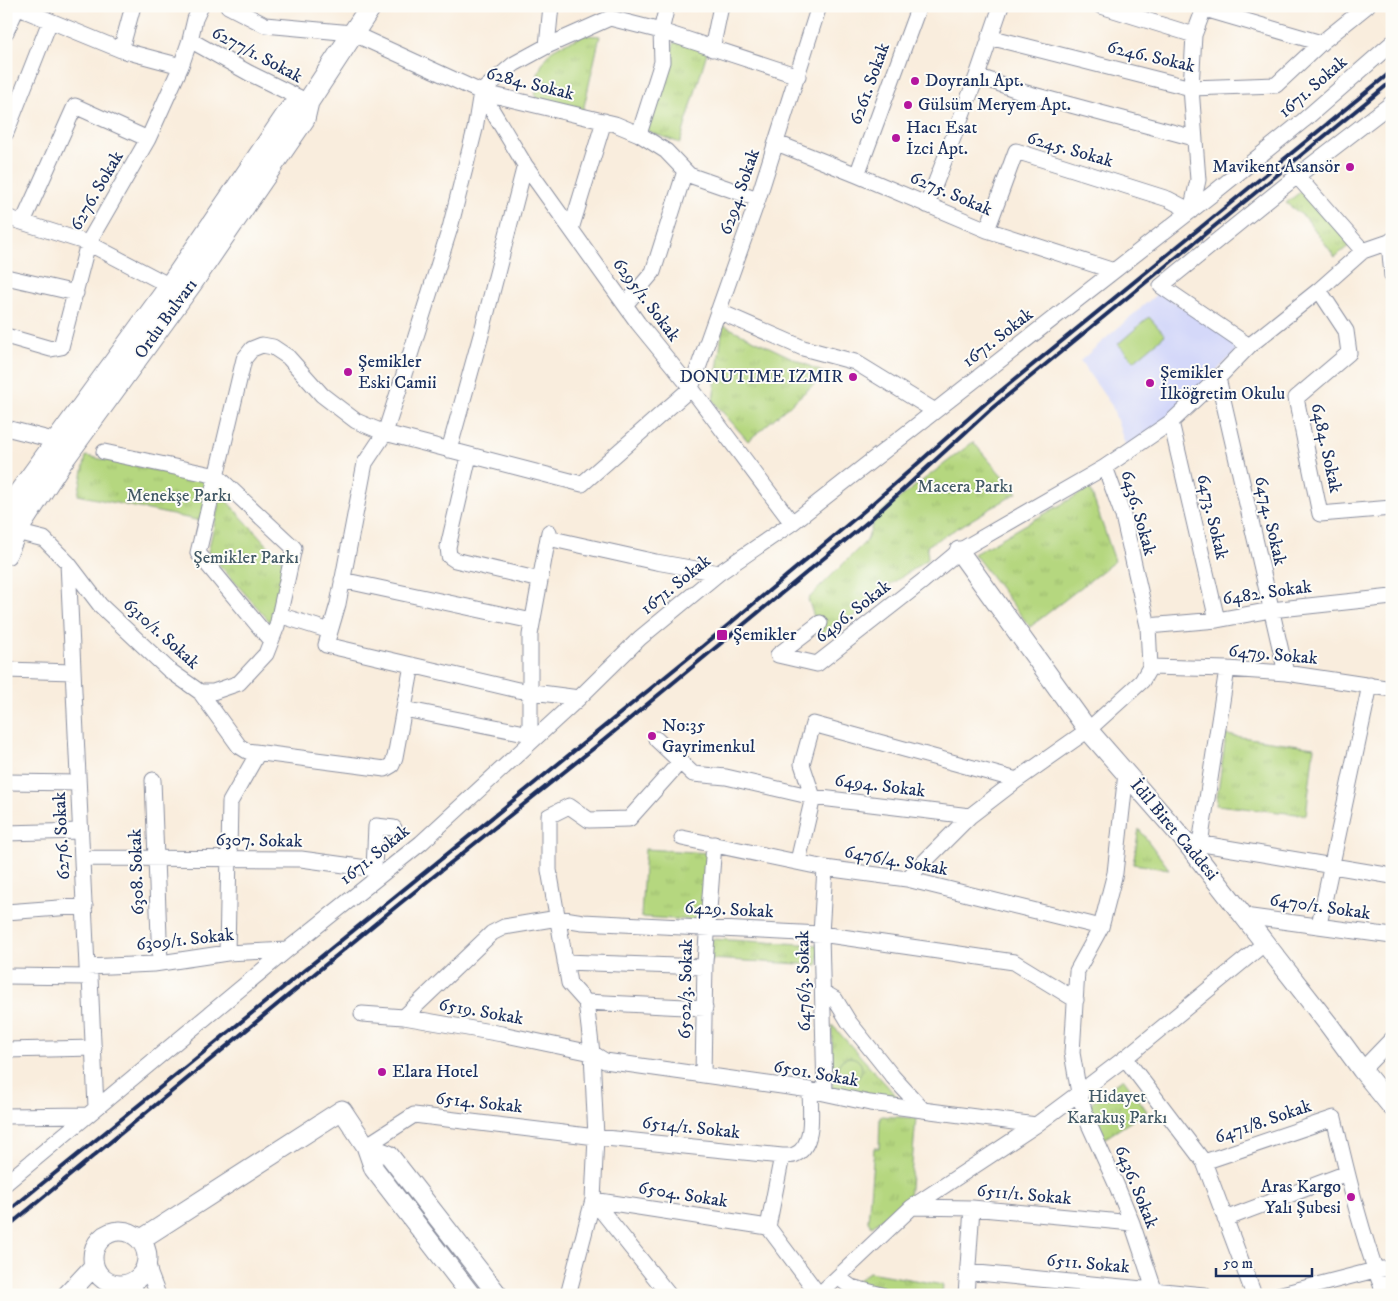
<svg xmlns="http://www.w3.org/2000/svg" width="1398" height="1301" font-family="'IM FELL DW Pica',serif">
<defs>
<pattern id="grass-tufts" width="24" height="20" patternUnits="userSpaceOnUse" patternTransform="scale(1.25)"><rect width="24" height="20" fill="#b5d77f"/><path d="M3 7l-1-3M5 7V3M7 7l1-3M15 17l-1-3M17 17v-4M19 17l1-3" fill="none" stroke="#9bb970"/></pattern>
</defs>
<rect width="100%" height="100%" fill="#fdfcf7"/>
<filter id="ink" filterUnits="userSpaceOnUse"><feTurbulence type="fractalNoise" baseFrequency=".02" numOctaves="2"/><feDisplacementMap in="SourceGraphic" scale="10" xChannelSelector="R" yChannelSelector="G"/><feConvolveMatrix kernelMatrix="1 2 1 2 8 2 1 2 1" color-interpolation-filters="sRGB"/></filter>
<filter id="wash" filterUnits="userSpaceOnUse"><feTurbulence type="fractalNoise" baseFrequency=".0096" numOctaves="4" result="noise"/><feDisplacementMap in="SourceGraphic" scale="20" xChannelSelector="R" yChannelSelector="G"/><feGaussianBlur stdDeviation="1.12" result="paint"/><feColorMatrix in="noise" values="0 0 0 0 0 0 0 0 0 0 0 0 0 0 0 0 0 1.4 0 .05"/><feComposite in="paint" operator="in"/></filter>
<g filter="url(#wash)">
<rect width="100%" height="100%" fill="#f9eddd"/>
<path fill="#d4d8f9" d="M1159,292L1242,346L1163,423L1126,447L1112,406L1080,361Z"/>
<path fill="url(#grass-tufts)" stroke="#68836e" d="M585,35L600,36L583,111L536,99C534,83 539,65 550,52C556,46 576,39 585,35Z
M675,40L708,49L680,143L647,131Z
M1303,190L1351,244L1335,257L1306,218L1286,203Z
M723,325L826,374L748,441L713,401Z
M973,442L1017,493L927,546L928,559L882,590L844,626H832L820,635L808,599L867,540L875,517Z
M86,456L212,482L201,521L78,495Z
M1090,488L1115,561L1030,627L974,554Z
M221,495L287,566L272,624L208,552Z
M1226,735L1314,747L1306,815L1216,805Z
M1139,829L1169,869L1133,864Z
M645,849L710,853L706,921L641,917Z
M711,939L820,945L818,965L710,959Z
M832,1025L902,1102L832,1089Z
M1123,1078L1147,1111L1101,1141L1087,1107Z
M880,1116L916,1118L909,1199L872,1226L868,1221L874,1148H879Z
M869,1272L943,1285L942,1295H925L854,1283Z"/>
<path fill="#b5d77f" stroke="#68836e" d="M1149,317L1165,335L1134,361L1118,344Z
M838 1069a12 12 0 1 1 24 0a12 12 0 1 1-24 0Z"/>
</g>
<g filter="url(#ink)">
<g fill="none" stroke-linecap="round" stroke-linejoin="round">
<g stroke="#8a8e9e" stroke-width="17">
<path id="minor" d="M14,6L121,50L181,66
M228,6L265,25L352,33L481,92L615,124L639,134L666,151L689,175L758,199
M1101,6L1194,35
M1205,9L1321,43
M6,32L17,8
M989,37L1191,88L1276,85L1321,43L1367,6
M190,40L249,73L308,102
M547,46L551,6
M712,49L721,6
M121,50L133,6
M977,76L1026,93L1194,138
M481,92L475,129L450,228L406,368L385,433L365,463L338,604L326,645L518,690L579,698
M481,92L525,165L638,323L691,388L792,523
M481,92L514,64L547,46L610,18L661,31L798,76
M6,133L50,21
M639,134L662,62L661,31L667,6
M777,143L857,175L987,230L1114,271
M857,175L919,6
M1297,176L1363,251
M927,205L977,76L1001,6
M6,217L88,243L170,286
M23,222L75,106L148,139
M571,229L604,121
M987,230L1016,151L1168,199L1191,211L1198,180L1191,88L1194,35L1205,6
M1389,242L1392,276
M6,277L76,293
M1319,290L1346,331L1349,353L1296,398L1320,514L1392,508
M625,305L653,272L685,171
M718,311L803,348L855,362L935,411
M6,336L51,349L61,347L88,243L148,139L181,66L190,40L195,19L201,6
M1249,346L1161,286L1297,176L1392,103
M1218,378L1286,673
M1171,422L1217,620
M6,428L57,441
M449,450L481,335L525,165
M469,456L448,547L449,556L455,560L540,580
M16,532L44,539L68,563L100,605L169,670L200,692H213L239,683L266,654L277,626L294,548L217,476L104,452
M548,538L656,562L719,573
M68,563L87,967L90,977L96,1107
M342,580L532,621
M279,615L330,631
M820,623L778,655L817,664L923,581L959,551L1105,467
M1148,626L1217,620L1271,610L1392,597
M271,641L198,553L244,359L252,349L262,345L273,347L288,357L322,395L356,421L385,433L582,484L691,388L758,199L819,6
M1150,667L1227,669L1286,673L1392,689
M6,670L73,672
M200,692L239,746L247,751L385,769L392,765L395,757L412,665
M404,709L530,734
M534,739L530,734V635L549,532
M656,739L693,774L726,777L813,797L970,816L1017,780L1088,730L1142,681L1150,667L1148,626L1123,516L1105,467L1171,422L1218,378L1249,346L1319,290L1363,251L1389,242L1392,240
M1126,773L1115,873L1101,927L1077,971L1072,1053L1079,1093L1087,1120L1116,1184L1132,1223L1156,1295
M153,780L160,963
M6,782L78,783
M6,833L81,831
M682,838L825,868L907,879L1101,927
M1185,841L1392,876
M1200,844L1227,669
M83,858L301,859L374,869L376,826L394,828
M798,861L813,797L802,764L813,724L1017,780
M825,868L821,934L825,1093
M907,879L970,816
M6,912L85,906
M1244,916L1392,936
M1319,925L1370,685
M227,953L230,802L258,753
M565,962L704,967
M87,967L154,964L227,953L287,950
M6,976L90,977
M823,992L835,999L849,1022L893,1077L923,1110
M586,1002L705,1008
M362,1014L404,1017L502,1034L592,1053L605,1061L810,1090L870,1103L1036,1125
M404,1017L492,933L504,927L558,918L583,922L821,934L1014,962L1076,1000
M6,1050L94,1048
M1125,1058L1204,1162L1254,1295
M1362,1070L1392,1039
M703,1075L705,962L714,844
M810,1090C810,1109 816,1147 794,1155C791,1156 786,1156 782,1156L768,1227L819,1295
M6,1116L87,1115
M366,1146L414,1115L596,1137L782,1156
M1204,1162L1334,1118C1348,1177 1362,1238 1385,1295
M6,1183L287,950L421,843L579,698L640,638L719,573L792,523L1211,195L1304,120L1392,43
M593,1200L768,1227
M593,1200L669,1295
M912,1207L972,1208L1132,1223
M1225,1219L1347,1173
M147,1258L150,1274L158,1295
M968,1272L1204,1295
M839,1278L851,1287L882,1295
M130,1282L138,1295
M568,1295L593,1200L596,1137L592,1053L586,1002L569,983L549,870V816L569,806L589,820L629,819L680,762
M819,1295L912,1207L1036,1125L1079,1093L1125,1058L1265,943
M966,1295L972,1208
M1278,1295L1375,1270L1392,1268"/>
</g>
<g stroke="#8a8e9e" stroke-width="21">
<path id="tertiary" d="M959,551L1088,730L1185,841L1329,1025L1362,1070L1392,1107
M366,1146L389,1155L498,1295
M93 1258a27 27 0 1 1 54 0a27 27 0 1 1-54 0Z
M140,1240L342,1110L366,1146L374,1169L471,1295
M67,1295L94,1266"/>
</g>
<g stroke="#8a8e9e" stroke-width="23">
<path id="secondary" d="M6,511L170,286L290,110L308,102
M16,532L60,464L191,284L304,119L308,102L371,6
M6,554L16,532L8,521"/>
</g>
<use href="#minor" stroke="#fff" stroke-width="15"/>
<use href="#tertiary" stroke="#fff" stroke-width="19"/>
<use href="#secondary" stroke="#fff" stroke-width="21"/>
<path stroke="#1b2f5e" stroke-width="4" d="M6,1213L703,646L864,511L986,403L1392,71
M6,1228L398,905L604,740L870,520L991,409L1392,81"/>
</g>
</g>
<g fill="#b5179e" stroke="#fdfcf7" stroke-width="2">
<circle cx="915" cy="81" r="5"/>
<circle cx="908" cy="105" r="5"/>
<circle cx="896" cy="138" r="5"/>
<circle cx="1350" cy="167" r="5"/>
<circle cx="348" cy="372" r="5"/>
<circle cx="853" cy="377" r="5"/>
<circle cx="1150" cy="383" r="5"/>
<rect x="716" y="629" width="12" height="12" rx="2.5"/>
<circle cx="652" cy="736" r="5"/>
<circle cx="382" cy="1072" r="5"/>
<circle cx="1351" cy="1197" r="5"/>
</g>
<g text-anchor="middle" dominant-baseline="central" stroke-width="4" stroke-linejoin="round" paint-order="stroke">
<g font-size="18" fill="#1b2f5e" stroke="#fdfcf7">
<text transform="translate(257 55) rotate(28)">6277/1. Sokak</text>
<text transform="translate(1151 57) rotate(13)">6246. Sokak</text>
<text transform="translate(530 84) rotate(14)">6284. Sokak</text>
<text transform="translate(870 84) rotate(-70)">6261. Sokak</text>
<text transform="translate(1313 87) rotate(-41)">1671. Sokak</text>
<text transform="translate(1070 150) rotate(16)">6245. Sokak</text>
<text transform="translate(97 191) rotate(-60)">6276. Sokak</text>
<text transform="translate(740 192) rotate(-71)">6294. Sokak</text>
<text transform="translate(951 194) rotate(23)">6275. Sokak</text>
<text transform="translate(646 300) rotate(53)">6295/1. Sokak</text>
<text transform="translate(166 319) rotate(-54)">Ordu Bulvarı</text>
<text transform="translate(998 338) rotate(-38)">1671. Sokak</text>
<text transform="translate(1326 448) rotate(78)">6484. Sokak</text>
<text transform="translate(1138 513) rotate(74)">6436. Sokak</text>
<text transform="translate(1212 517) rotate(77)">6473. Sokak</text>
<text transform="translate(1270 521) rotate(77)">6474. Sokak</text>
<text transform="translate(676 585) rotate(-39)">1671. Sokak</text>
<text transform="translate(1267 593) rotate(-8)">6482. Sokak</text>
<text transform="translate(853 612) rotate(-38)">6496. Sokak</text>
<text transform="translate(161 634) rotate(42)">6310/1. Sokak</text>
<text transform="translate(1273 655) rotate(5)">6479. Sokak</text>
<text transform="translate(880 786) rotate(7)">6494. Sokak</text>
<text transform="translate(1174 830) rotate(50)">İdil Biret Caddesi</text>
<text transform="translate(62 836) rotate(-93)">6276. Sokak</text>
<text transform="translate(259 841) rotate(1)">6307. Sokak</text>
<text transform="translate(375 855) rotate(-39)">1671. Sokak</text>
<text transform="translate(896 861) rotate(10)">6476/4. Sokak</text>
<text transform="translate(137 872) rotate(-92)">6308. Sokak</text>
<text transform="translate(1320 907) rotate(8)">6470/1. Sokak</text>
<text transform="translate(729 910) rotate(3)">6429. Sokak</text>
<text transform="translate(185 940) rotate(-6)">6309/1. Sokak</text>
<text transform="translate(804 981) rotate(-91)">6476/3. Sokak</text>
<text transform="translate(686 989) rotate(-89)">6502/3. Sokak</text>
<text transform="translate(481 1012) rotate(10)">6519. Sokak</text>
<text transform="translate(816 1074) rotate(10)">6501. Sokak</text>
<text transform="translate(479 1103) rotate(6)">6514. Sokak</text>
<text transform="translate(1263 1122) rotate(-19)">6471/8. Sokak</text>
<text transform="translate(691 1128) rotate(6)">6514/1. Sokak</text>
<text transform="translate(1136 1187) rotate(68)">6436. Sokak</text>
<text transform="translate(683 1195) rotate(9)">6504. Sokak</text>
<text transform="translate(1024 1195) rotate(5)">6511/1. Sokak</text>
<text transform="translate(1088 1264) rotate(5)">6511. Sokak</text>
</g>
<g font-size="18" fill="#1b2f5e" stroke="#fdfcf7" text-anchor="start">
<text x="925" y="81">Doyranlı Apt.</text>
<text x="918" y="105">Gülsüm Meryem Apt.</text>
<text x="906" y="128">Hacı Esat<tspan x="906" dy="21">İzci Apt.</tspan></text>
<text x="1340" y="167" text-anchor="end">Mavikent Asansör</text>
<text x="358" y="362">Şemikler<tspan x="358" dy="21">Eski Camii</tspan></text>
<text x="1160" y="373">Şemikler<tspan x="1160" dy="21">İlköğretim Okulu</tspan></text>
<text x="843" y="377" text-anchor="end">DONUTIME IZMIR</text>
<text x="733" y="635">Şemikler</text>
<text x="662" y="726">No:35<tspan x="662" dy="21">Gayrimenkul</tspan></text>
<text x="392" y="1072">Elara Hotel</text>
<text x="1341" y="1187" text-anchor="end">Aras Kargo<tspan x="1341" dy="21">Yalı Şubesi</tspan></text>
</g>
<g font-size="18" fill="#425966" stroke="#fdfcf7">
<text x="965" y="487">Macera Parkı</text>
<text x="179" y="496">Menekşe Parkı</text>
<text x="246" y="558">Şemikler Parkı</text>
<text x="1117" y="1097">Hidayet<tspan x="1117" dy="21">Karakuş Parkı</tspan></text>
</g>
</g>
<rect width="1398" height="1301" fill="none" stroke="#fdfcf7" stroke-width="25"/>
<path d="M1216 1268v8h96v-8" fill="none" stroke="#1b2f5e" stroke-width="2.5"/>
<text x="1223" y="1268" font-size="15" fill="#1b2f5e" stroke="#fdfcf7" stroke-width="4" paint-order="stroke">50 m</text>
</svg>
